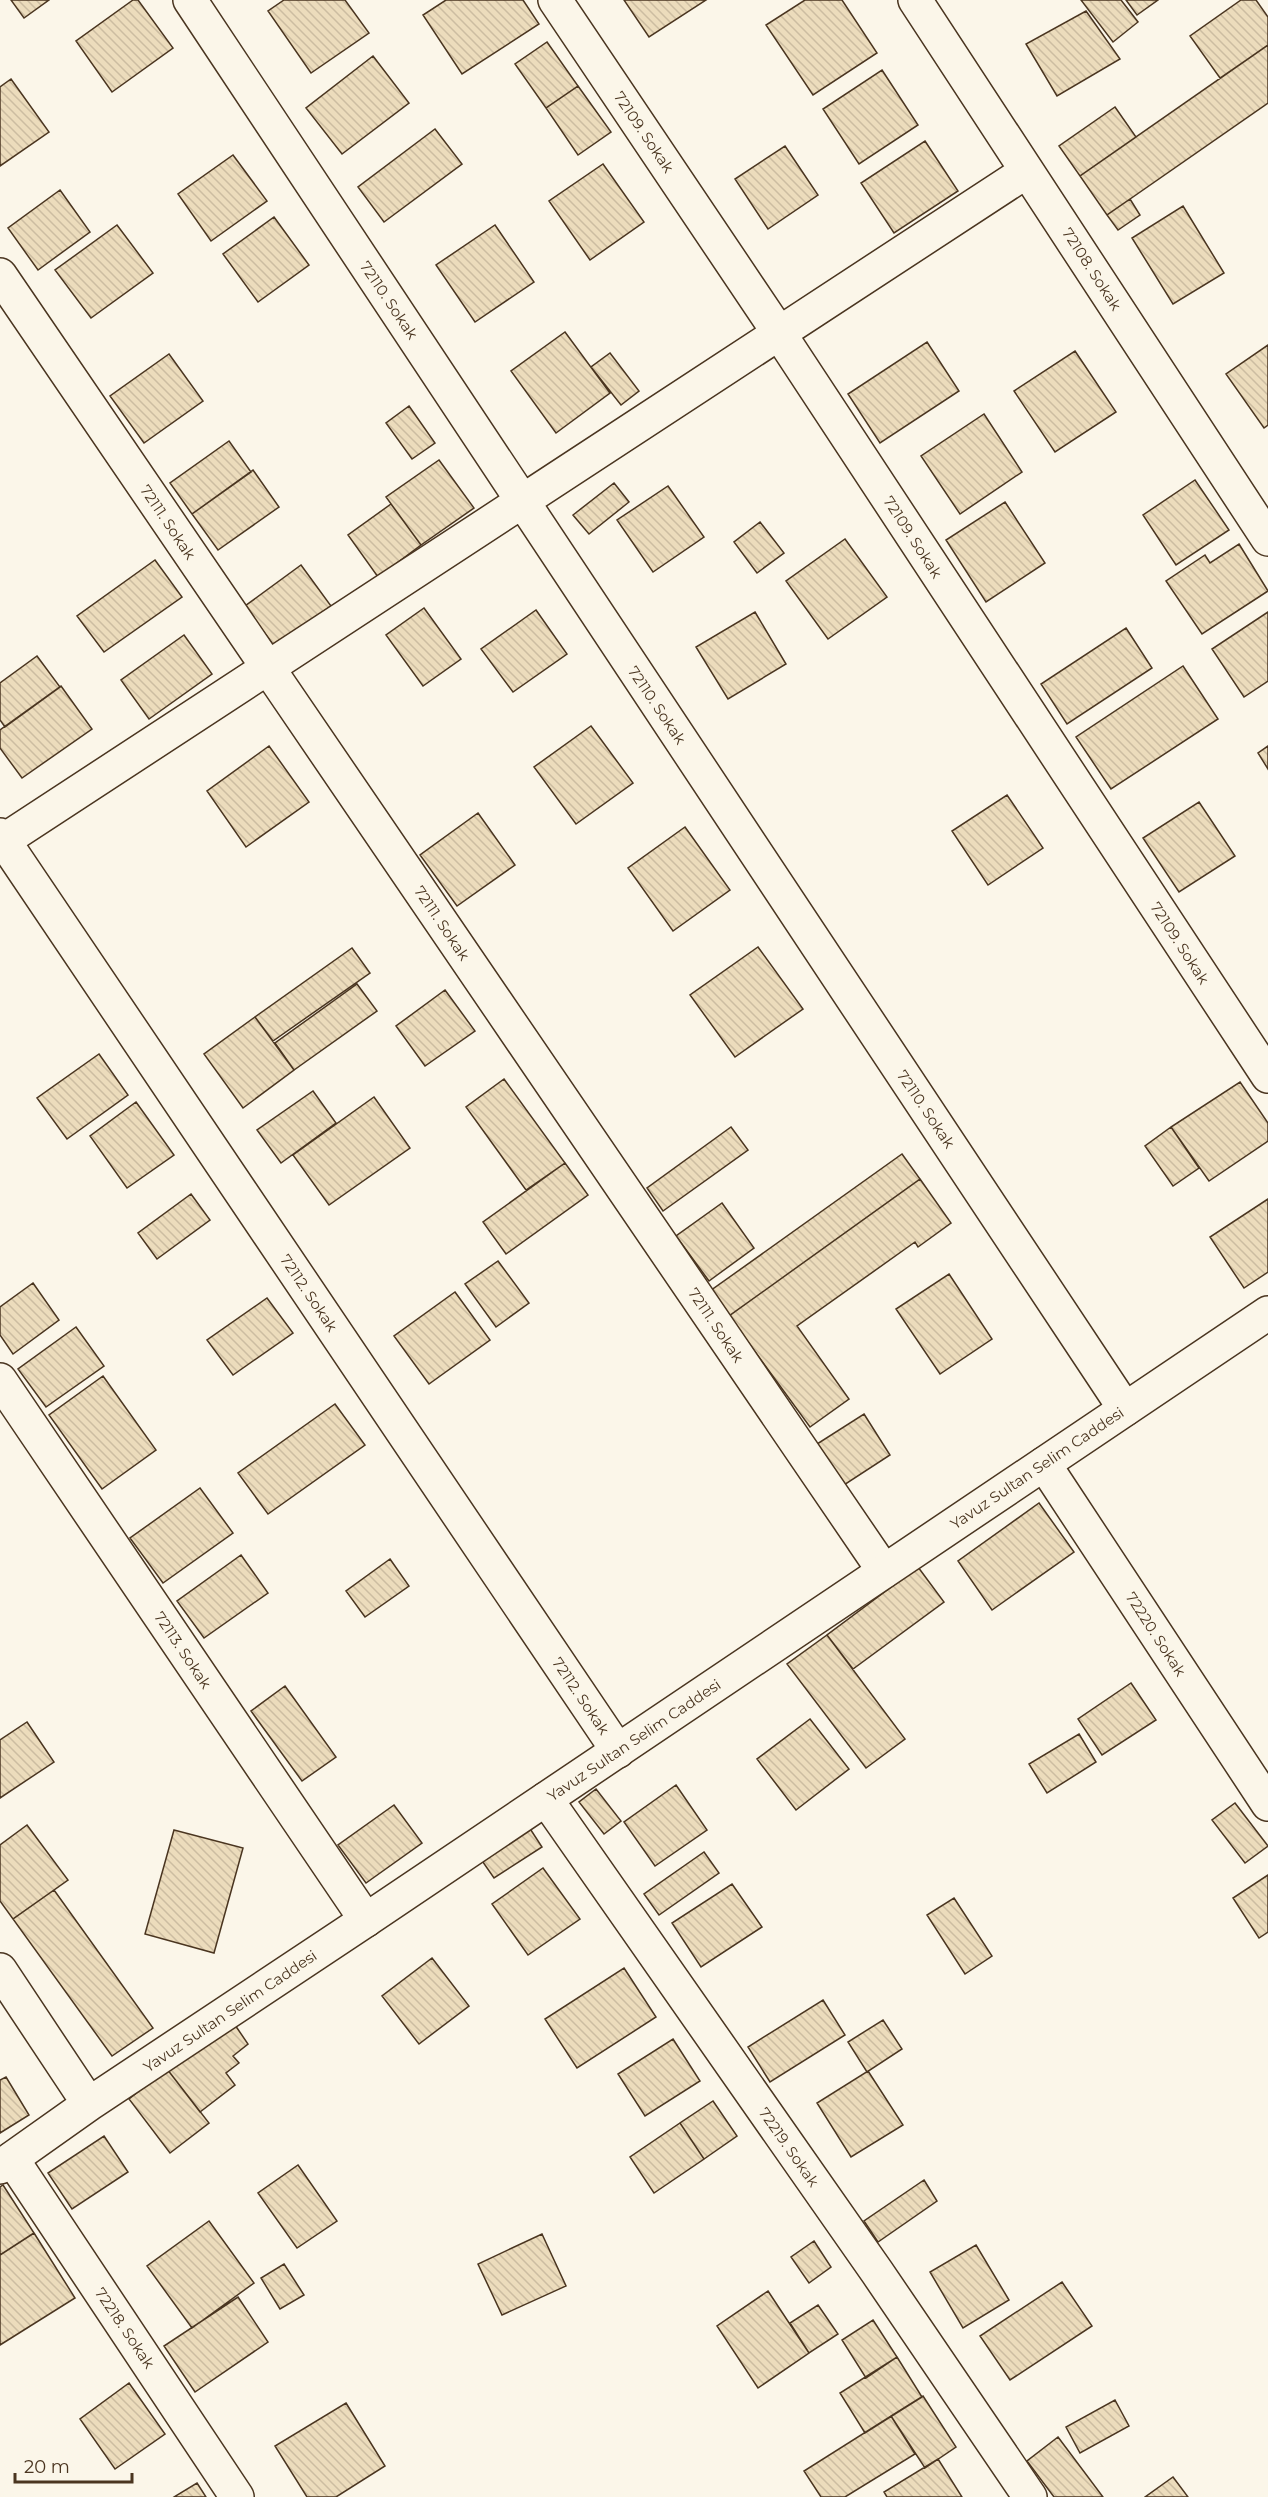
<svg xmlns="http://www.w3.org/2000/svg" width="1268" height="2497" font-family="Montserrat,sans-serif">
<defs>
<pattern id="building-back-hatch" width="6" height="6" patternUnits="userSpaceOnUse" patternTransform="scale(1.5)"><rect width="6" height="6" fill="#ecdcbc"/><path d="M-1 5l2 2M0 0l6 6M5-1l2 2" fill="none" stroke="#ccbda1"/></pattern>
</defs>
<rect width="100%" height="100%" fill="#fbf6e9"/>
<path fill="url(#building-back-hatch)" stroke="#4a3520" stroke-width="1.5" d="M11,0H49L24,18Z
M133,0H138L173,48L112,92L76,41Z
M284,0H345L369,33L311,73L268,11Z
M446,0H523L539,24L462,74L423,15Z
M624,0H706L649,37Z
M805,0H842L877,53L813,95L766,25Z
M1081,0H1121L1138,22L1113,42Z
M1126,0H1158L1137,15Z
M1241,0H1256L1268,17V45L1220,78L1190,36Z
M1086,11L1120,59L1057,96L1026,44Z
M547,42L578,86L546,108L515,64Z
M1268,45V103L1107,215L1080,176Z
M373,56L409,103L342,154L306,108Z
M882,70L918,125L859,164L823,109Z
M11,79L49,132L0,166V87Z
M578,86L611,132L578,155L546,108Z
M1115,107L1136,137L1080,176L1059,146Z
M435,129L462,164L384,222L358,187Z
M925,141L958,191L894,233L861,183Z
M785,146L818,195L768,229L735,179Z
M233,155L267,201L211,241L178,194Z
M603,164L644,222L590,260L549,201Z
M60,190L90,232L38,270L8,228Z
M1130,199L1140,215L1118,230L1107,215Z
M1183,206L1224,273L1173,304L1132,238Z
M274,217L309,265L258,302L223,254Z
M117,225L153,273L91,318L55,270Z
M495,225L534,282L475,322L436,265Z
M565,332L610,393L556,433L511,371Z
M927,342L959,391L880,443L848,394Z
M1268,345V425L1264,428L1226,374Z
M1075,351L1116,412L1055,452L1014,391Z
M610,353L639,391L621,405L591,367Z
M169,354L203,401L144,443L110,396Z
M409,406L435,443L412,459L386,423Z
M984,414L1022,472L960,514L921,456Z
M229,441L251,472L192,514L170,483Z
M439,460L474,508L421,545L386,497Z
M253,470L279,507L218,550L192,514Z
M1195,480L1229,530L1176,565L1143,515Z
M614,483L629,502L589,534L573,515Z
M668,486L704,537L653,572L617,520Z
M1005,502L1045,563L986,602L946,540Z
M391,504L421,545L378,577L348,535Z
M760,522L784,553L757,573L734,542Z
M845,539L887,597L828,639L786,581Z
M1239,544L1268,591L1202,634L1166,581L1205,555L1210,563Z
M155,560L182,597L104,652L77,616Z
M301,565L331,606L274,646L245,606Z
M424,608L461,659L423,686L386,635Z
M536,610L567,654L513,692L481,649Z
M755,612L786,664L728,699L696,647Z
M1268,612V681L1244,697L1212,649Z
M1126,628L1152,668L1067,724L1041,684Z
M184,635L212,674L149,719L121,680Z
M37,656L60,687L5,727L0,720V683Z
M1183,666L1218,719L1111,789L1076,737Z
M61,686L92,729L22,778L0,748V730Z
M591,726L633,783L576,824L534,767Z
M269,746L309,802L246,847L207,791Z
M1268,746V769L1258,753Z
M1007,795L1043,848L988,885L952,831Z
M1199,802L1235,856L1179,892L1143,838Z
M478,813L515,865L457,906L420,855Z
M685,827L730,890L673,931L628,868Z
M758,947L803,1009L735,1057L690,995Z
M352,948L370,973L273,1041L255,1017Z
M357,984L377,1011L294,1070L275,1043Z
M445,990L475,1031L425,1066L396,1026Z
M255,1017L294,1070L243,1108L204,1054Z
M99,1054L128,1095L67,1139L37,1098Z
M504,1079L565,1163L526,1190L466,1107Z
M1240,1082L1268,1123V1141L1209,1181L1171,1127Z
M313,1091L336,1123L281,1163L257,1130Z
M374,1097L410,1148L329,1205L293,1155Z
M136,1102L174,1155L127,1188L90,1136Z
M731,1127L748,1150L663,1211L647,1188Z
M1171,1127L1199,1168L1173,1186L1145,1146Z
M902,1154L920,1179L729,1316L710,1291Z
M565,1163L588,1195L506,1254L483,1222Z
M920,1179L951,1223L918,1247L915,1242L797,1326L849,1399L810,1427L729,1316Z
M191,1194L210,1220L157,1259L138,1233Z
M1268,1199V1272L1244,1288L1210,1237Z
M722,1203L754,1248L709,1281L676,1236Z
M498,1261L529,1303L496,1327L465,1284Z
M949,1274L992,1339L940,1374L896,1309Z
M33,1283L59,1320L13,1354L0,1335V1307Z
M455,1292L490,1340L429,1384L394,1336Z
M267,1298L293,1333L233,1375L207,1340Z
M76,1327L104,1366L46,1407L18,1369Z
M103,1376L156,1450L102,1489L49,1415Z
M335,1404L365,1445L268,1514L238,1473Z
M864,1414L890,1455L844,1485L817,1444Z
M200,1488L233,1533L163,1583L130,1538Z
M1039,1503L1074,1552L992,1610L958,1561Z
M241,1555L268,1593L204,1638L177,1601Z
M390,1559L409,1586L365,1617L346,1591Z
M918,1567L944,1602L853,1669L827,1635Z
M827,1635L905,1739L866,1768L787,1664Z
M1131,1683L1156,1720L1102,1755L1078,1719Z
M285,1686L336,1757L302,1781L251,1711Z
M810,1719L849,1769L796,1810L757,1759Z
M27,1722L54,1762L0,1798V1740Z
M1079,1734L1096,1762L1047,1793L1029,1764Z
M676,1785L707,1830L655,1866L624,1822Z
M596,1789L621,1821L604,1834L579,1802Z
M1235,1803L1268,1846L1245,1863L1212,1820Z
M394,1805L422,1843L366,1883L338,1845Z
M527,1824L542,1847L494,1878L478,1855Z
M27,1825L68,1880L13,1919L0,1901V1845Z
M174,1830L243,1848L214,1953L145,1934Z
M704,1852L719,1873L659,1915L644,1894Z
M543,1868L580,1919L528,1955L492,1904Z
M1268,1875V1932L1259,1938L1233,1898Z
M732,1884L762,1927L701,1967L672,1923Z
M54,1890L153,2028L112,2056L13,1919Z
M954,1898L992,1956L965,1974L927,1915Z
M432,1958L469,2006L419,2044L382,1996Z
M624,1968L656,2017L577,2068L545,2019Z
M823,2000L845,2035L770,2082L748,2047Z
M883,2020L902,2049L867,2072L848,2042Z
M235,2025L248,2044L233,2056L239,2063L226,2073L235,2085L200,2112L167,2069Z
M673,2039L700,2081L645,2116L618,2074Z
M167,2069L209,2123L170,2153L129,2099Z
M868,2071L903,2125L851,2157L817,2103Z
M6,2077L29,2115L0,2133V2080Z
M713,2101L737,2136L704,2159L680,2123Z
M680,2123L704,2159L654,2193L630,2157Z
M104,2136L128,2172L72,2209L48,2173Z
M298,2165L337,2221L297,2248L258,2193Z
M924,2180L937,2201L878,2242L864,2221Z
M3,2185L34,2233L0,2255V2187Z
M209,2221L254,2283L192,2328L147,2266Z
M34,2233L75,2298L0,2345V2255Z
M542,2234L566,2286L502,2315L478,2264Z
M814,2241L831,2267L809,2283L791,2257Z
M976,2245L1009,2300L963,2328L930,2272Z
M284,2264L304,2295L280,2309L261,2278Z
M1062,2282L1092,2326L1010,2380L980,2336Z
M768,2291L809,2353L758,2388L717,2326Z
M238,2297L268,2342L195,2392L164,2346Z
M818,2305L838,2334L809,2353L790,2323Z
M873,2320L897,2357L866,2378L842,2340Z
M897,2357L922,2397L865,2433L840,2393Z
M129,2383L165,2434L115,2469L80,2419Z
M923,2396L956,2447L925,2468L891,2416Z
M1115,2400L1129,2426L1080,2453L1066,2427Z
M346,2403L385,2466L336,2497H307L275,2446Z
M891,2416L915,2454L845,2497H821L804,2471Z
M1058,2437L1103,2497H1054L1027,2461Z
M938,2459L962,2497H887L884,2492Z
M1173,2477L1188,2497H1145Z
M197,2483L206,2497H174Z"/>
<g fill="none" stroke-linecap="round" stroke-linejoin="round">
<g stroke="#4a3520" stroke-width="36">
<path id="minor" d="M190,0L1125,1409
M555,0L779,333L1268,1076
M915,0L1268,539
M0,275L884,1571
M0,835L618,1751
M0,843L1027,171
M0,1380L366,1920
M1044,1464L1268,1804
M546,1799L877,2272L1030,2497
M12,2159L237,2497"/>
</g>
<g stroke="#4a3520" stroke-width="36">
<path id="tertiary" d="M0,1970L89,2104
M0,2167L89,2104L366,1920L1268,1313"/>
</g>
<use href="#minor" stroke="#fbf6e9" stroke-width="33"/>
<use href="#tertiary" stroke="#fbf6e9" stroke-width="33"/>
</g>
<g text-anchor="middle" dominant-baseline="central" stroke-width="4.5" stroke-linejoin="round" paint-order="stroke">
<g font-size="15" fill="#4a3520" stroke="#fbf6e9">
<text transform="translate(644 132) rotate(56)">72109. Sokak</text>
<text transform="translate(1092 269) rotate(57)">72108. Sokak</text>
<text transform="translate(389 300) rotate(56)">72110. Sokak</text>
<text transform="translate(168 522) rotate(56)">72111. Sokak</text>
<text transform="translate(913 537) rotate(57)">72109. Sokak</text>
<text transform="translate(657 705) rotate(56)">72110. Sokak</text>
<text transform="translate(442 923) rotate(56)">72111. Sokak</text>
<text transform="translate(1180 943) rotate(57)">72109. Sokak</text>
<text transform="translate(926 1109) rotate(56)">72110. Sokak</text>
<text transform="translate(309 1293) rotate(56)">72112. Sokak</text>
<text transform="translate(716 1325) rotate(56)">72111. Sokak</text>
<text transform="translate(1037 1468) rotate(-34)">Yavuz Sultan Selim Caddesi</text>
<text transform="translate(1156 1634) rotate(57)">72220. Sokak</text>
<text transform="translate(183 1650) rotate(56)">72113. Sokak</text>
<text transform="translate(581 1696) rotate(56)">72112. Sokak</text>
<text transform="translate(634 1740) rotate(-34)">Yavuz Sultan Selim Caddesi</text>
<text transform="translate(230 2011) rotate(-34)">Yavuz Sultan Selim Caddesi</text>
<text transform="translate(789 2147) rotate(55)">72219. Sokak</text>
<text transform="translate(125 2328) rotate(56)">72218. Sokak</text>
</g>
</g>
<path d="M15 2473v9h117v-9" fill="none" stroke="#4a3520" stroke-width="3"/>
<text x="24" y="2473" font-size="18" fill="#4a3520" stroke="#fbf6e9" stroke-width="4.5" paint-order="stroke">20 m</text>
</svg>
